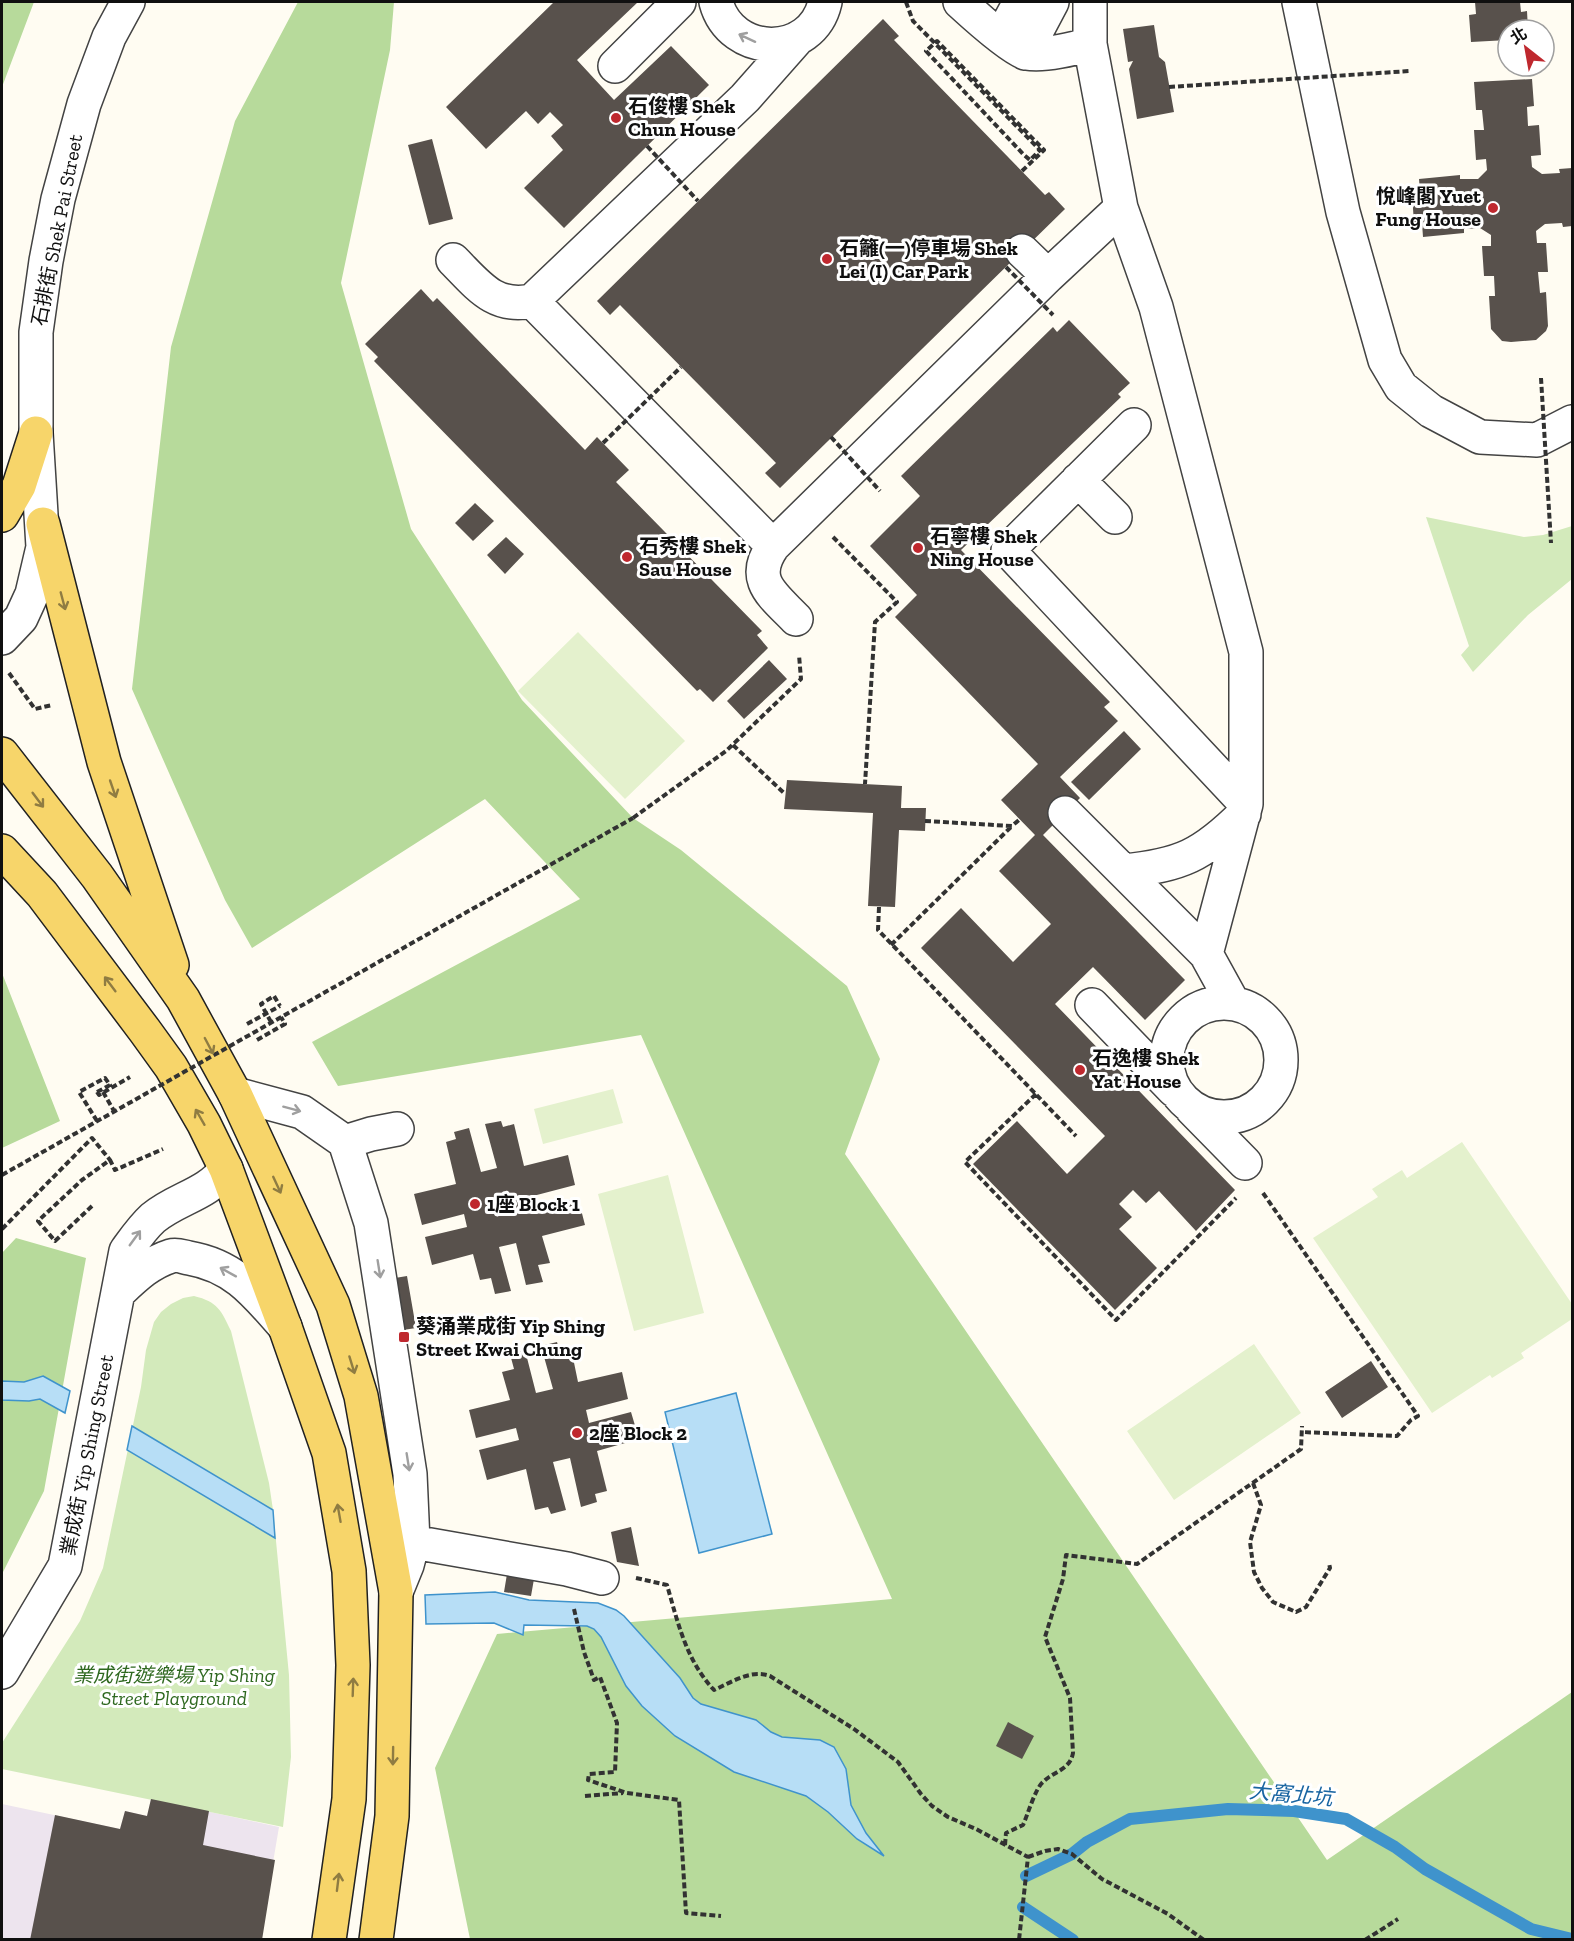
<svg xmlns="http://www.w3.org/2000/svg" width="1574" height="1941" font-family="'Zilla Slab','Noto Sans TC',serif">
<rect width="100%" height="100%" fill="#fffcf2"/>
<path fill="#ede4ee" d="M151,1799L279,1827L260,1939L2,1940V1804L120,1829L125,1811L147,1816Z"/>
<path fill="#d3eabb" d="M1426,517L1524,537L1543,535L1572,526V579L1528,615L1473,672L1461,655L1469,646Z
M194,1296C218,1302 221,1310 231,1331L269,1483L273,1510L289,1675L291,1757L283,1827L2,1769V1743L80,1621L103,1568L141,1387L146,1350L154,1322L161,1312L171,1304L183,1298Z"/>
<path fill="#b7da9b" d="M2,2H34L2,87Z
M298,2H394L390,50L341,283L411,529L522,700L633,818L681,850L847,986L880,1059L845,1154L1327,1860L1572,1692V1939H470L435,1768L497,1634L892,1599L641,1035L338,1086L312,1042L580,899L485,799L252,948L225,900L132,689L171,347L235,121Z
M2,973L60,1121L2,1148Z
M16,1238L86,1258L44,1491L2,1574V1253Z"/>
<path fill="#e4f1cd" d="M578,632L685,741L625,799L518,691Z
M613,1089L623,1123L543,1144L534,1109Z
M1462,1142L1572,1304V1319L1521,1353L1524,1358L1492,1378L1490,1375L1432,1413L1313,1238L1378,1197L1372,1189L1402,1170L1407,1178Z
M668,1175L704,1313L634,1331L598,1194Z
M1254,1344L1301,1413L1174,1500L1127,1431Z"/>
<path fill="#b7def6" stroke="#3f93cc" stroke-width="1.5" d="M43,1376L70,1391L65,1413L40,1399L29,1401L2,1400V1381L24,1382Z
M736,1393L772,1534L699,1553L665,1412Z
M132,1426L273,1510L275,1538L127,1450Z
M495,1592L529,1600L598,1603L616,1610L624,1616L680,1678L693,1698L701,1704L756,1720L771,1732L782,1737L820,1740L834,1747L846,1769L851,1805L866,1833L884,1856L857,1839L828,1812L806,1796L734,1772L675,1736L642,1706L626,1686L601,1637L594,1629L587,1626L524,1625L523,1635L494,1623L426,1624L425,1595Z"/>
<g fill="none" stroke-linecap="round" stroke-linejoin="round">
<path stroke="#3f93cc" stroke-width="12" d="M1026,1876L1072,1854L1087,1842L1130,1819L1228,1809L1294,1811L1346,1819L1395,1847L1425,1869L1531,1929L1572,1939
M1023,1907L1073,1940"/>
</g>
<path fill="#58514c" d="M554,2H638L577,60L614,100L671,46L709,85L564,228L524,188L563,150L551,136L563,125L550,112L538,124L526,111L486,149L446,107Z
M1475,2H1520L1521,12L1527,11L1528,30H1508V40L1471,42L1469,15L1476,14Z
M883,19L899,36L894,40L1045,195L1049,192L1065,209L780,488L765,473L776,463L620,305L610,315L597,301Z
M1154,25L1159,57L1165,62L1174,112L1137,119L1129,69L1133,61L1128,62L1123,29Z
M1532,79L1534,106L1527,107L1528,126L1539,125L1541,155L1531,156L1532,167L1542,174L1560,173L1559,169L1572,168V226L1563,227L1562,223L1545,224L1536,231L1537,243H1546L1548,272H1538L1540,293L1546,292L1548,326L1546,331L1536,340L1511,342L1502,341L1491,329L1489,296H1495L1494,276H1484L1482,246H1491V235L1480,228L1464,229V233L1423,237L1422,223L1414,224L1412,193L1420,192L1419,179L1460,175V179H1478L1487,170L1486,159L1476,160L1474,130H1484L1482,110H1476L1474,82Z
M432,139L453,219L429,225L408,145Z
M421,289L433,302L437,298L585,450L597,437L629,470L616,482L762,631L757,635L768,648L713,702L700,689L697,691L374,361L378,357L365,344Z
M1069,320L1130,383L1118,394L1121,397L961,550L1110,702L1104,707L1118,721L1060,777L1080,798L1043,835L1185,980L1145,1020L1093,967L1055,1004L1235,1190L1196,1231L1159,1191L1146,1203L1133,1190L1119,1204L1132,1217L1119,1229L1157,1268L1115,1310L973,1164L1017,1121L1067,1174L1105,1136L921,948L961,908L1013,962L1051,924L999,871L1035,835L1001,800L1038,764L895,617L917,595L870,546L920,496L901,476L1053,327L1057,332Z
M475,503L494,521L473,541L455,523Z
M506,537L524,554L505,574L487,555Z
M769,660L787,679L744,719L727,701Z
M1124,731L1141,749L1089,800L1071,782Z
M787,780L902,786L901,808H926L925,831L899,830L895,907L868,906L873,813L784,809Z
M501,1121L503,1127L514,1124L524,1166L568,1155L575,1185L533,1196L536,1209L578,1198L585,1225L542,1236L550,1263L538,1265L543,1282L526,1285L516,1243L499,1247L511,1291L495,1294L491,1278L480,1280L473,1254L432,1265L425,1237L467,1227L464,1214L422,1225L414,1194L456,1184L446,1142L456,1139L454,1132L469,1128L481,1172L497,1168L485,1124Z
M407,1276L416,1328L403,1330L395,1278Z
M557,1342L561,1357L572,1353L578,1382L622,1372L628,1399L586,1410L589,1423L631,1412L639,1439L597,1451L607,1491L595,1494L597,1502L581,1507L570,1458L553,1462L566,1510L551,1514L548,1507L535,1510L526,1469L487,1480L479,1450L519,1440L516,1428L476,1438L469,1410L510,1400L502,1372L514,1369L510,1354L525,1350L536,1393L553,1389L541,1346Z
M1371,1361L1388,1387L1342,1418L1325,1392Z
M631,1527L639,1566L617,1562L611,1532Z
M507,1574L534,1579L531,1596L504,1592Z
M1008,1722L1034,1736L1022,1759L996,1746Z
M151,1799L209,1811L203,1845L275,1860L262,1940H30L55,1815L120,1829L125,1811L147,1816Z"/>
<g fill="none" stroke-linecap="round" stroke-linejoin="round">
<g stroke="#434343" stroke-width="36">
<path id="minor" d="M716,2C731,58 812,59 825,2
M960,2C972,13 1011,49 1026,53C1044,56 1073,49 1090,44
M1090,2V44L1121,208L1156,307L1246,652V804L1206,954L1233,1003
M1299,2L1343,212L1385,360L1401,387L1431,411L1480,437L1537,440L1572,422
M1001,37L1020,2
M1025,53L1052,2
M615,66L679,2
M1022,251L1048,276
M453,260C478,285 494,309 532,301L745,98L798,38
M532,301L773,546C749,580 773,595 796,619
M1134,425L1008,550L1246,804
M1078,480L1115,517
M773,546L1048,276L1121,208
M2,638L21,618L32,594L43,547L36,433V332L46,261L58,199L84,104L109,37L128,2
M1065,813L1206,954
M1123,871C1180,866 1203,855 1244,814
M1167 1060a57 57 0 1 1 114 0a57 57 0 1 1-114 0Z
M1092,1005L1174,1090
M235,1094L302,1112L345,1142L371,1223L410,1474L413,1542L407,1565L396,1592
M1192,1109L1245,1163
M345,1142L371,1134L397,1129
M118,1293C135,1277 149,1263 171,1256C177,1254 183,1257 189,1258C235,1266 256,1294 285,1327
M413,1542L567,1569L602,1578
M2,1672L65,1566L126,1251C134,1240 142,1228 153,1218C177,1198 207,1195 226,1169"/>
</g>
<g stroke="#212121" stroke-width="36">
<path id="major" d="M2,515L19,486L36,433
M43,524L104,762L172,965
M2,754L97,876L183,999L235,1094L333,1305L361,1396L396,1592L392,1816L376,1940
M2,851L42,894L145,1031L171,1067L204,1124L226,1169L285,1327L329,1453L349,1571L353,1665L349,1799L329,1940"/>
</g>
<path stroke="#323232" stroke-width="4" stroke-dasharray="6 3" stroke-linecap="butt" d="M906,2L913,21L1040,150L1030,160L1024,155
M833,537L897,602L875,622L865,784
M9,673L35,709L52,705
M733,745L785,794
M633,818L726,751L801,679L799,655
M925,821L1012,826L1020,819
M879,907L878,930L1076,1136
M891,945L1012,826
M247,1024L280,1006
M257,1040L285,1024L281,1017
M97,1092L99,1095L130,1077
M103,1092L114,1111
M1036,1094L965,1162L1116,1320L1236,1198
M97,1121L79,1092L105,1078L110,1085L97,1092
M1263,1193L1418,1416L1411,1420L1397,1436L1302,1432
M92,1206L55,1241L38,1221L82,1180L110,1160L115,1170L163,1149
M2,1229L92,1138L110,1160
M1253,1483L1261,1505L1250,1542L1254,1572L1262,1588L1273,1602L1296,1612L1306,1607L1330,1568L1329,1563
M636,1578L667,1585C678,1623 686,1660 714,1690C732,1682 751,1669 770,1676L854,1729L898,1762L921,1794L932,1806L948,1817L976,1829L1028,1857L1019,1940
M574,1609L584,1652L594,1680L600,1677L617,1723L615,1772L589,1774L588,1780L627,1793L679,1800L686,1913L721,1916
M585,1796L623,1793
M1005,1845L1006,1833L1023,1825C1028,1814 1035,1789 1043,1782C1054,1771 1070,1770 1073,1753L1070,1698L1045,1637L1063,1579L1066,1555L1137,1564L1301,1449L1302,1426
M1028,1857L1045,1851L1058,1849L1072,1854L1102,1879L1168,1914L1204,1940
M1365,1940L1398,1919"/>
<use href="#minor" stroke="#fff" stroke-width="33"/>
<use href="#major" stroke="#f7d56a" stroke-width="33"/>
<path stroke="#323232" stroke-width="4" stroke-dasharray="6 3" stroke-linecap="butt" d="M1169,87L1409,71
M647,146L698,201
M1022,171L1044,150L937,41L926,51L1024,155
M1006,267L1053,315
M1541,378L1551,543
M831,437L880,491
M603,443L681,367
M271,1022L261,1004L274,996L280,1006
M2,1175L633,818"/>
</g>
<defs><path id="oneway-shaft" d="M-6 0H5M1.5-3L5.5 0L1.5 3" fill="none" stroke-width="1.6" stroke-linecap="round" stroke-linejoin="round" transform="scale(1.5)"/></defs>
<g stroke="#9f9f9f">
<use href="#oneway-shaft" transform="translate(747 38) rotate(-155)"/>
<use href="#oneway-shaft" transform="translate(292 1109) rotate(15)"/>
<use href="#oneway-shaft" transform="translate(135 1238) rotate(-54)"/>
<use href="#oneway-shaft" transform="translate(379 1269) rotate(81)"/>
<use href="#oneway-shaft" transform="translate(228 1272) rotate(-151)"/>
<use href="#oneway-shaft" transform="translate(408 1462) rotate(81)"/>
</g>
<g stroke="#8f7c42">
<use href="#oneway-shaft" transform="translate(63 601) rotate(75)"/>
<use href="#oneway-shaft" transform="translate(113 789) rotate(71)"/>
<use href="#oneway-shaft" transform="translate(38 800) rotate(53)"/>
<use href="#oneway-shaft" transform="translate(110 984) rotate(-127)"/>
<use href="#oneway-shaft" transform="translate(209 1046) rotate(62)"/>
<use href="#oneway-shaft" transform="translate(200 1117) rotate(-120)"/>
<use href="#oneway-shaft" transform="translate(277 1185) rotate(65)"/>
<use href="#oneway-shaft" transform="translate(352 1365) rotate(73)"/>
<use href="#oneway-shaft" transform="translate(339 1513) rotate(-100)"/>
<use href="#oneway-shaft" transform="translate(353 1687) rotate(-88)"/>
<use href="#oneway-shaft" transform="translate(393 1756) rotate(91)"/>
<use href="#oneway-shaft" transform="translate(338 1882) rotate(-83)"/>
</g>
<g fill="#bf282e" stroke="#fff" stroke-width="2">
<circle cx="616" cy="118" r="6"/>
<circle cx="1493" cy="208" r="6"/>
<circle cx="827" cy="259" r="6"/>
<circle cx="918" cy="548" r="6"/>
<circle cx="627" cy="557" r="6"/>
<circle cx="1080" cy="1070" r="6"/>
<circle cx="475" cy="1204" r="6"/>
<rect x="398" y="1331" width="12" height="12" rx="3"/>
<circle cx="577" cy="1433" r="6"/>
</g>
<g text-anchor="middle" dominant-baseline="central" stroke-width="6" stroke-linejoin="round" paint-order="stroke">
<g font-size="20" font-weight="bold" fill="#101010" stroke="#fff" text-anchor="start">
<text x="628" y="106">石俊樓 Shek<tspan x="628" dy="23">Chun House</tspan></text>
<text x="1481" y="196" text-anchor="end">悅峰閣 Yuet<tspan x="1481" dy="23">Fung House</tspan></text>
<text x="839" y="248">石籬(一)停車場 Shek<tspan x="839" dy="23">Lei (I) Car Park</tspan></text>
<text x="930" y="536">石寧樓 Shek<tspan x="930" dy="23">Ning House</tspan></text>
<text x="639" y="546">石秀樓 Shek<tspan x="639" dy="23">Sau House</tspan></text>
<text x="1092" y="1058">石逸樓 Shek<tspan x="1092" dy="23">Yat House</tspan></text>
<text x="487" y="1204">1座 Block 1</text>
<text x="416" y="1326">葵涌業成街 Yip Shing<tspan x="416" dy="23">Street Kwai Chung</tspan></text>
<text x="589" y="1433">2座 Block 2</text>
</g>
<g font-size="20" fill="#101010" stroke="#fff">
<text transform="translate(57 230) rotate(-79)">石排街 Shek Pai Street</text>
<text transform="translate(87 1455) rotate(-79)">業成街 Yip Shing Street</text>
</g>
<g font-size="20" font-style="italic" fill="#2e681f" stroke="#fff">
<text x="174" y="1675">業成街遊樂場 Yip Shing<tspan x="174" dy="23">Street Playground</tspan></text>
</g>
<g font-size="21" font-style="italic" fill="#1965a2" stroke="#fff">
<text transform="translate(1291 1794) rotate(5)">大窩北坑</text>
</g>
</g>
<rect width="1574" height="1941" fill="none" stroke="#101010" stroke-width="6"/>
<g transform="translate(1526 48) rotate(329)"><circle r="28" fill="#ffffff" stroke="#9f9f9f" stroke-width="1.5"/>
<path d="M0-4.5L10 22L0 15L-10 22Z" fill="#bf282e"/>
<text y="-9" font-size="16" font-weight="bold" text-anchor="middle" fill="#101010">北</text>
</g>
</svg>
